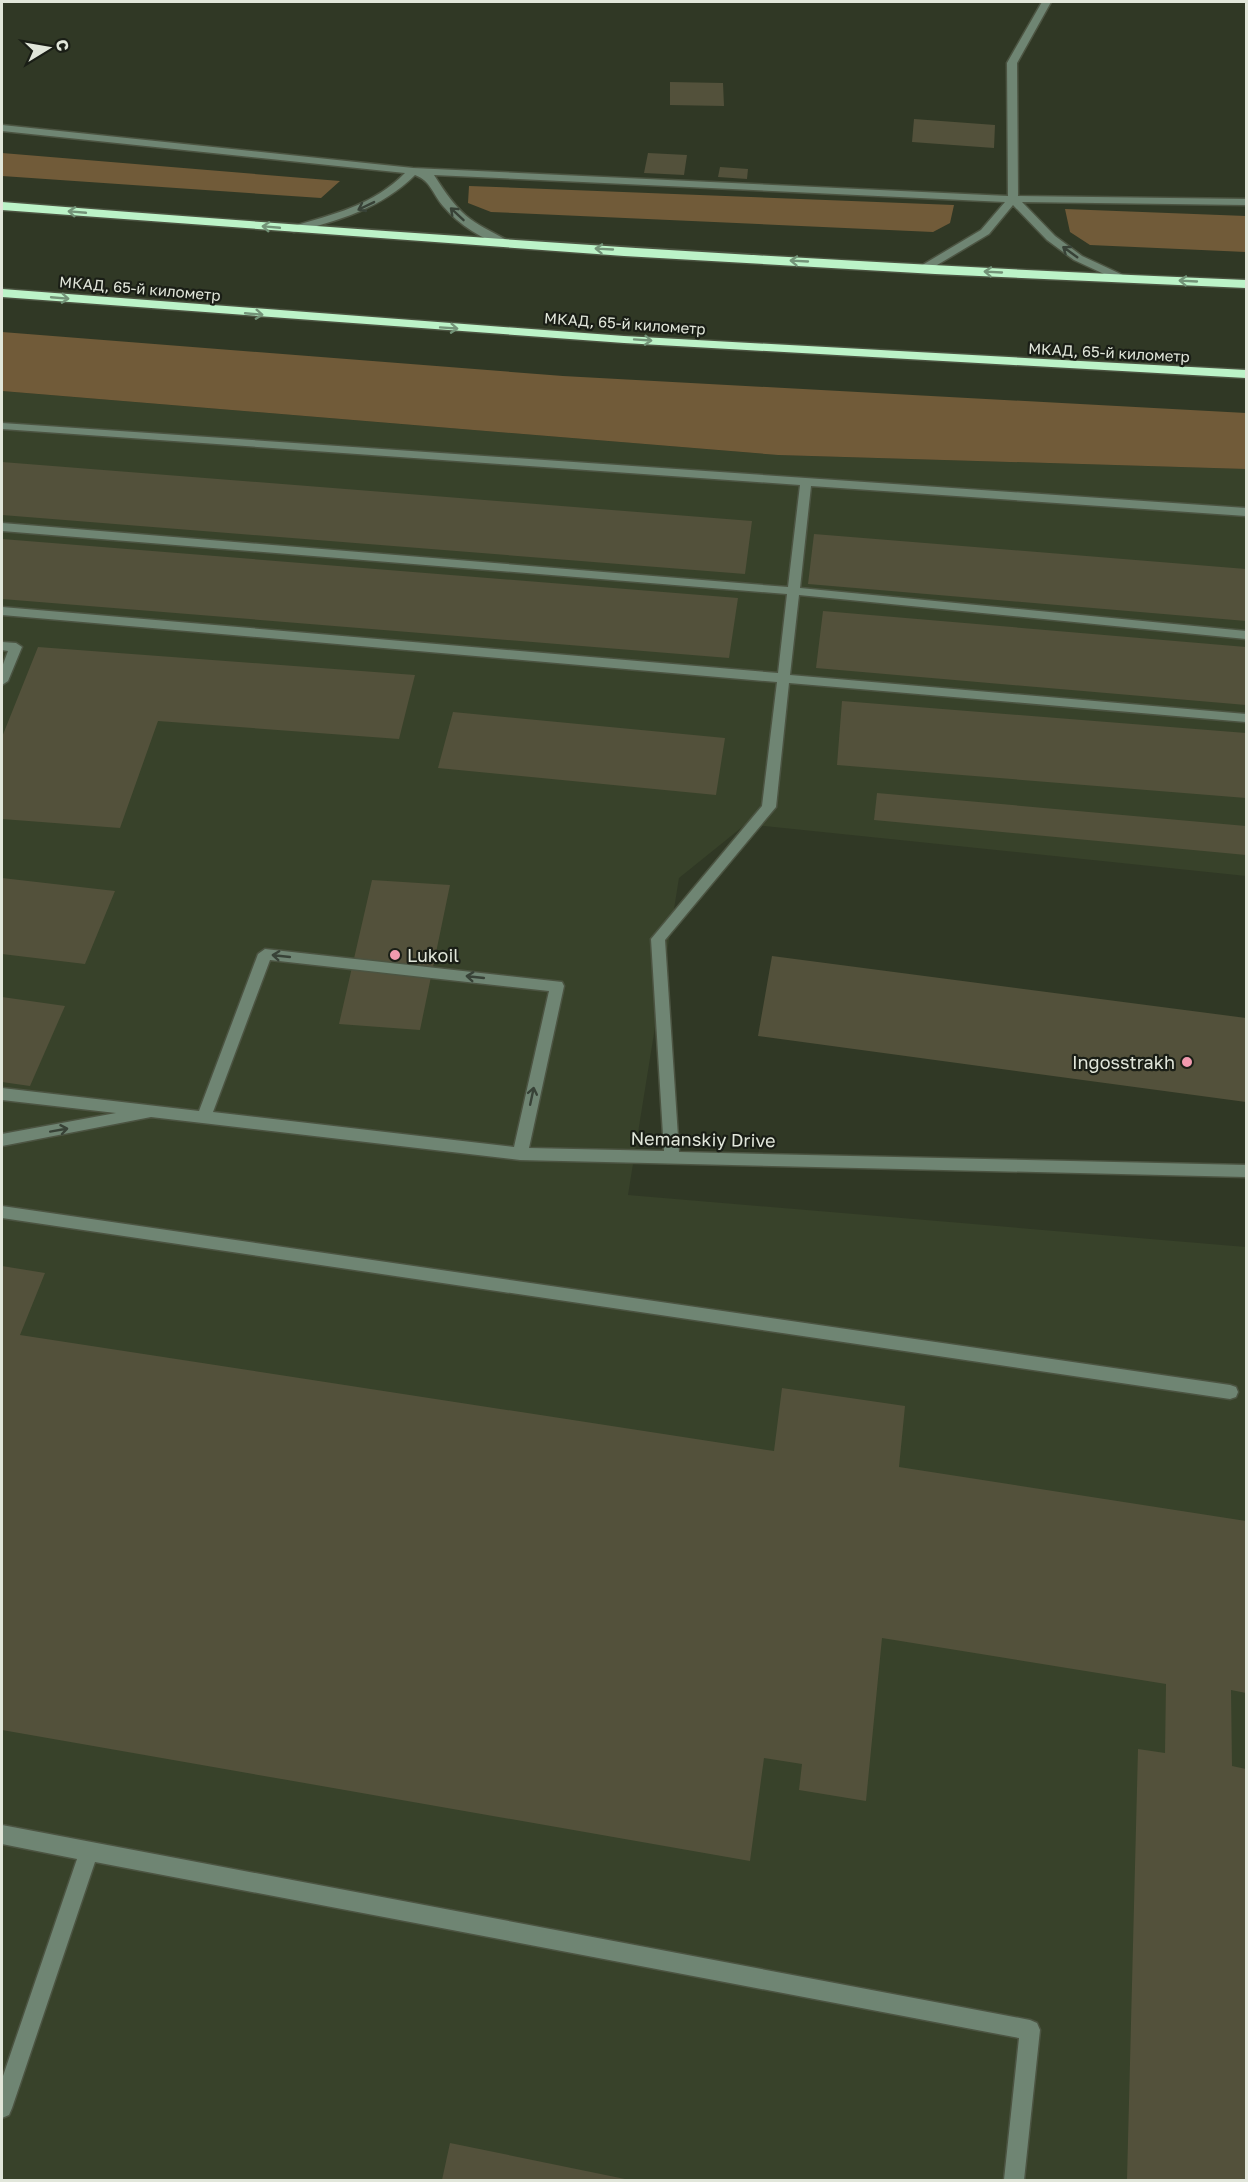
<svg xmlns="http://www.w3.org/2000/svg" width="1248" height="2182" font-family="'Golos Text',sans-serif">
<rect width="100%" height="100%" fill="#303825"/>
<path fill="#38422a" d="M2,391L778,455L1246,469V876L746,824L679,878L628,1195L1246,1247V2180H2Z"/>
<path fill="#715b39" d="M2,153L340,181L321,198L2,176Z
M469,186L954,205L950,223L933,232L491,212L468,203Z
M1065,209L1246,216V252L1090,245L1070,232Z
M2,332L563,376L1246,413V469L778,455L2,391Z"/>
<path fill="#53513b" d="M670,82L723,83L724,106L670,105Z
M914,119L995,125L994,148L912,142Z
M648,153L687,155L684,175L644,173Z
M720,167L748,169L747,179L718,177Z
M2,462L752,521L745,574L2,515Z
M814,534L1246,569V621L808,584Z
M2,539L738,598L729,658L2,599Z
M823,611L1246,647V705L816,668Z
M38,647L415,675L399,739L158,721L120,828L2,819V737Z
M842,701L1246,733V798L837,765Z
M453,712L725,738L716,795L438,768Z
M877,793L1246,826V855L874,820Z
M2,878L115,891L85,964L2,954Z
M372,880L450,885L420,1030L339,1024Z
M772,956L1246,1018V1102L758,1036Z
M2,997L65,1006L30,1086L2,1082Z
M2,1266L45,1273L20,1335L774,1451L782,1388L905,1406L899,1467L1246,1521V1693L1231,1690L1232,1766L1246,1769V2180H1127L1138,1749L1165,1753L1166,1684L882,1638L866,1801L799,1790L802,1764L764,1758L750,1861L2,1730Z
M450,2143L625,2179V2180H442Z"/>
<g fill="none" stroke-linecap="round" stroke-linejoin="round">
<g stroke="#4c5442" stroke-width="3">
<path id="minor" d="M1042,2H1051L1017,63L1018,196L1246,199V205L1022,202L1055,236L1082,256L1125,276V280H1117L1074,260L1047,240L1013,205L989,234L927,271H919V267L981,230L1005,202L434,175C460,216 468,220 511,242L512,244L507,247C483,240 459,225 443,206C432,193 431,181 415,175C382,208 338,221 294,232L290,231V227C332,215 374,205 405,173L2,131V125L413,168L1008,196L1007,63Z
M2,423L1246,508V516L811,486L800,588L1246,631V639L799,595L790,675L1246,714V722L789,683L776,807L665,940L679,1152L1246,1165V1177L520,1160L151,1117L2,1146V1134L116,1113L2,1100V1088L199,1111L258,954L265,949L562,982L564,986L529,1148L664,1151L651,939L762,806L777,682L2,615V607L778,673L787,594L2,531V523L788,587L800,485L2,429ZM270,960L549,991L514,1147L213,1112Z
M2,642L16,643L22,647L8,681L2,685V667L8,651L2,650Z
M2,1206L1230,1385L1236,1387L1238,1392L1236,1397L1230,1399L2,1218Z
M2,1825L1030,2020L1037,2023L1040,2030L1024,2180H1004L1019,2038L95,1862L12,2108L9,2115L2,2118V2079L77,1859L2,1844Z"/>
</g>
<g stroke="#4c5442" stroke-width="3">
<path id="highway" d="M2,202C416,235 831,263 1246,280V288L935,274L624,256L2,210Z
M2,289L624,336L1246,370V378L624,343L2,297Z"/>
</g>
<use href="#minor" fill="#6f8573" fill-rule="evenodd"/>
<use href="#highway" fill="#bcf3c8" fill-rule="evenodd"/>
</g>
<defs><path id="oneway-shaft" d="M-6 0H5M1.5-3L5.5 0L1.5 3" fill="none" stroke-width="1.6" stroke-linecap="round" stroke-linejoin="round" transform="scale(1.5)"/></defs>
<g stroke="#384237">
<use href="#oneway-shaft" transform="translate(366 206) rotate(154)"/>
<use href="#oneway-shaft" transform="translate(457 214) rotate(-137)"/>
<use href="#oneway-shaft" transform="translate(1070 252) rotate(-144)"/>
<use href="#oneway-shaft" transform="translate(281 956) rotate(-174)"/>
<use href="#oneway-shaft" transform="translate(475 977) rotate(-174)"/>
<use href="#oneway-shaft" transform="translate(532 1096) rotate(-78)"/>
<use href="#oneway-shaft" transform="translate(59 1130) rotate(-10)"/>
</g>
<g stroke="#739378">
<use href="#oneway-shaft" transform="translate(77 212) rotate(-175)"/>
<use href="#oneway-shaft" transform="translate(271 227) rotate(-175)"/>
<use href="#oneway-shaft" transform="translate(604 249) rotate(-177)"/>
<use href="#oneway-shaft" transform="translate(799 261) rotate(-177)"/>
<use href="#oneway-shaft" transform="translate(993 272) rotate(-177)"/>
<use href="#oneway-shaft" transform="translate(1188 281) rotate(-177)"/>
<use href="#oneway-shaft" transform="translate(60 298) rotate(5)"/>
<use href="#oneway-shaft" transform="translate(254 314) rotate(5)"/>
<use href="#oneway-shaft" transform="translate(449 328) rotate(4)"/>
<use href="#oneway-shaft" transform="translate(643 340) rotate(4)"/>
</g>
<g fill="#f29aaf" stroke="#1a1e16" stroke-width="2">
<circle cx="395" cy="955" r="6"/>
<circle cx="1187" cy="1062" r="6"/>
</g>
<g text-anchor="middle" dominant-baseline="central" stroke-width="4.5" stroke-linejoin="round" paint-order="stroke">
<g font-size="15" fill="#e1e6da" stroke="#1a1e16">
<text transform="translate(140 288) rotate(5)">МКАД, 65-й километр</text>
<text transform="translate(625 323) rotate(4)">МКАД, 65-й километр</text>
<text transform="translate(1109 352) rotate(3)">МКАД, 65-й километр</text>
</g>
<g font-size="18" fill="#e1e6da" stroke="#1a1e16" text-anchor="start">
<text x="407" y="955">Lukoil</text>
<text x="1175" y="1062" text-anchor="end">Ingosstrakh</text>
</g>
<g font-size="18" fill="#e1e6da" stroke="#1a1e16">
<text transform="translate(703 1139) rotate(1)">Nemanskiy Drive</text>
</g>
</g>
<rect width="1248" height="2182" fill="none" stroke="#e1e6da" stroke-width="6"/>
<g transform="translate(48 48) rotate(79)" stroke="#1a1e16" stroke-width="4.5" paint-order="stroke">
<path d="M0-4.5L10 22L0 15L-10 22Z" fill="#e1e6da"/>
<text y="-9" font-size="16" font-weight="bold" text-anchor="middle" fill="#e1e6da">С</text>
</g>
</svg>
